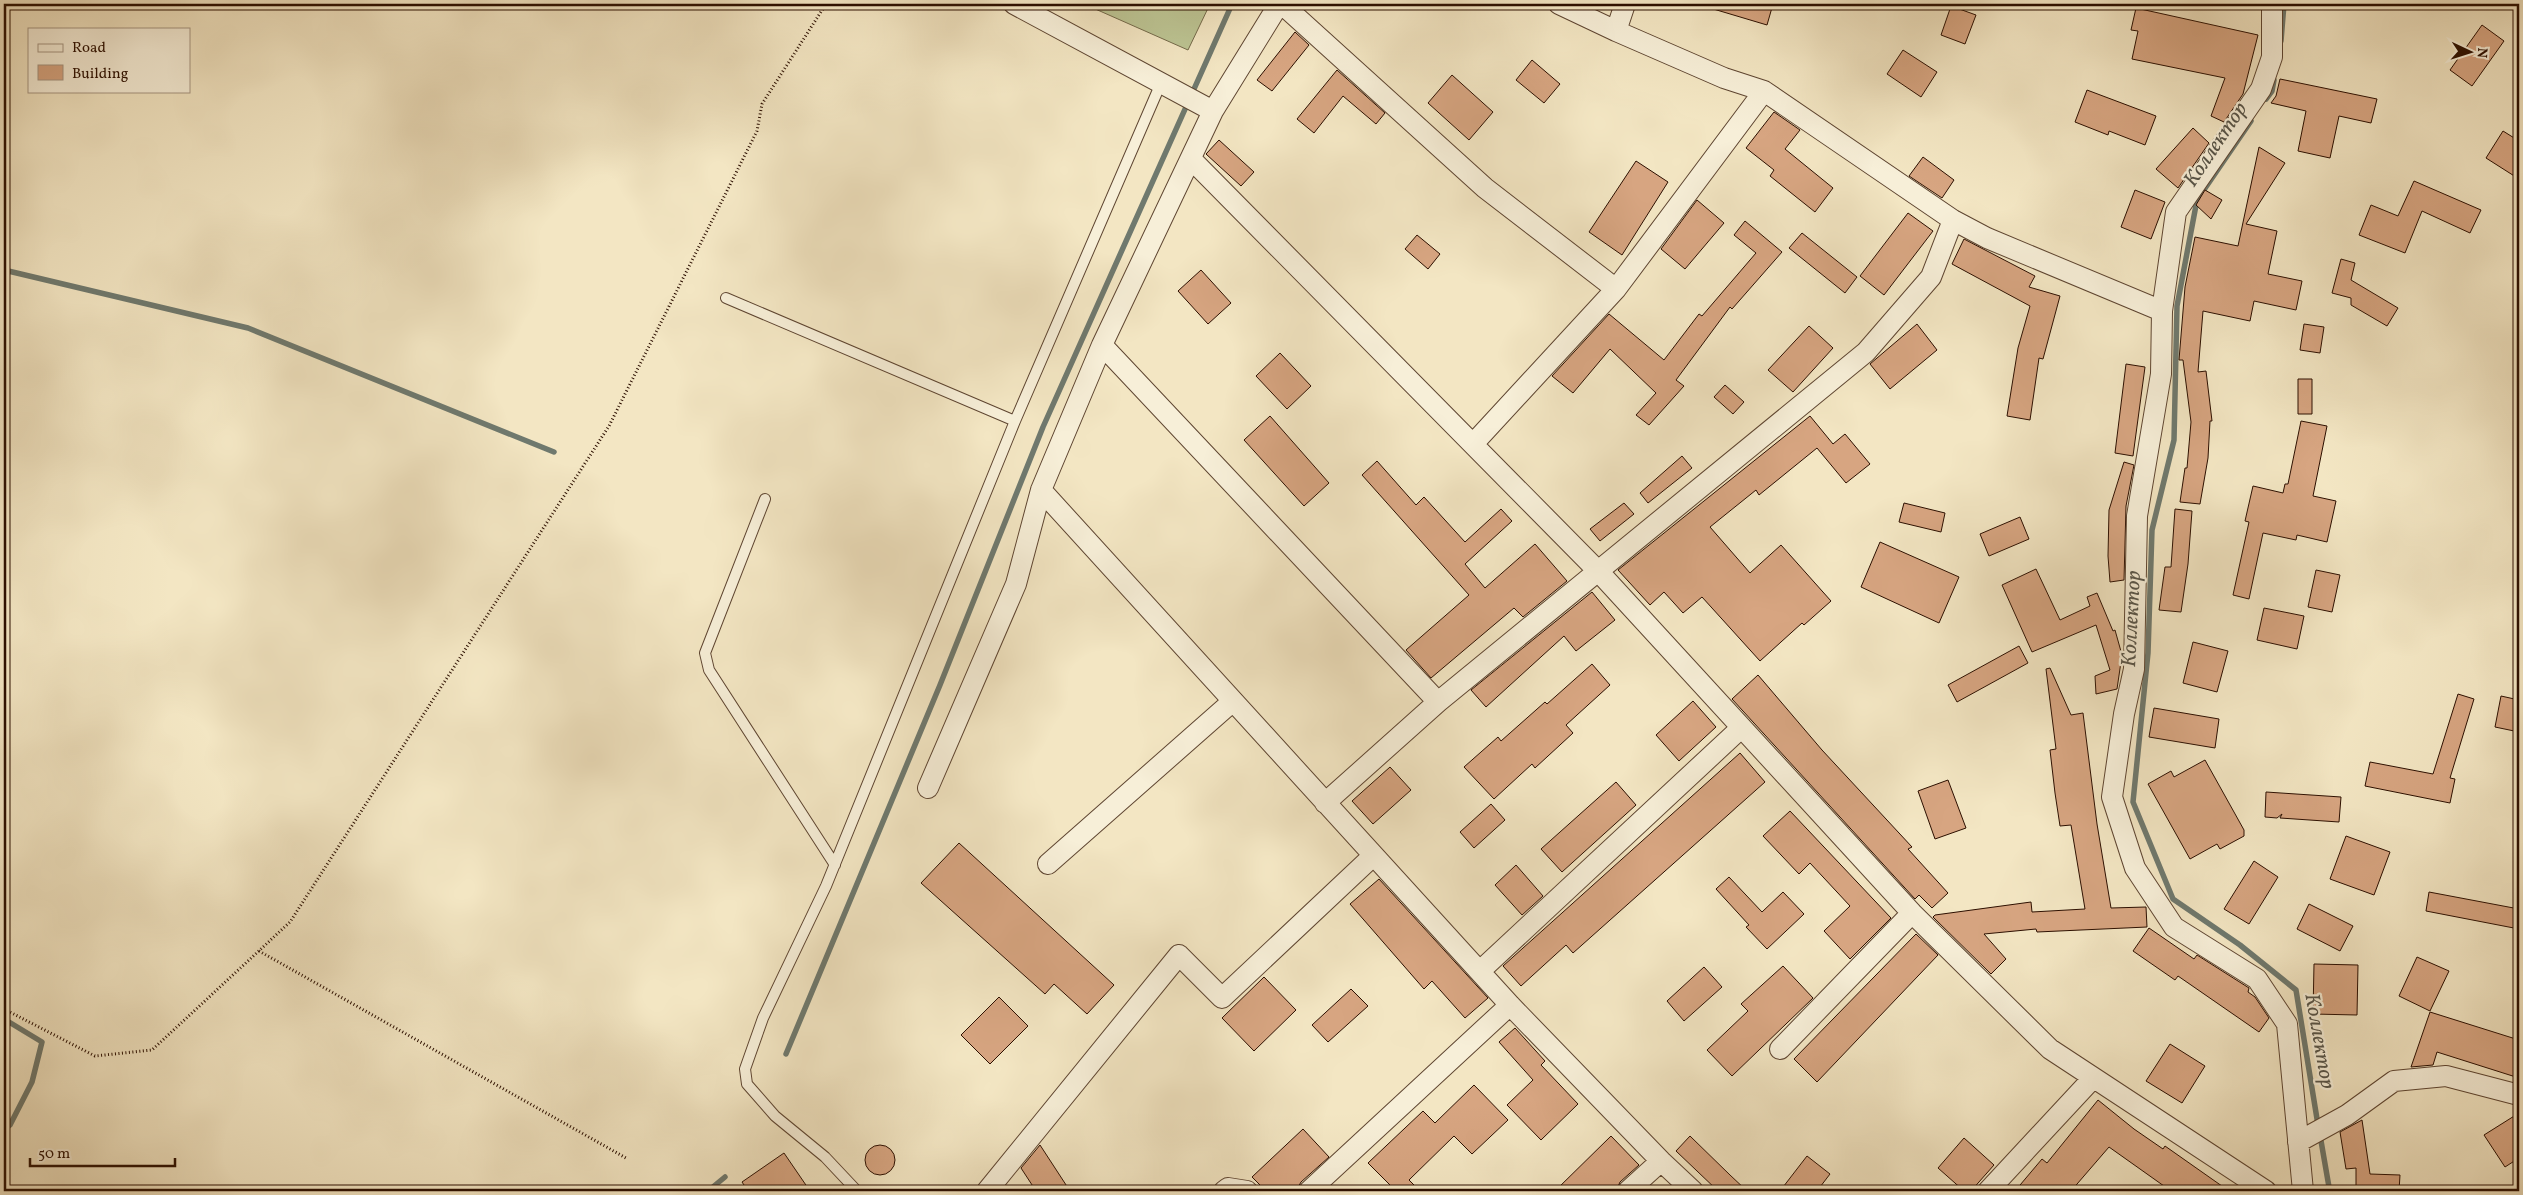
<svg xmlns="http://www.w3.org/2000/svg" width="2523" height="1195" font-family="Vollkorn,serif">
<rect width="100%" height="100%" fill="#f3e6c3"/>
<filter id="stains"><feTurbulence type="fractalNoise" baseFrequency=".004" numOctaves="4"/><feColorMatrix values="0 0 0 0 .2 0 0 0 0 .09 0 0 0 0 .02 0 0 0 .5 -.17"/></filter>
<radialGradient id="worn" r=".72"><stop offset=".6" stop-color="#630" stop-opacity="0"/><stop offset="1" stop-color="#630" stop-opacity=".3"/></radialGradient>
<path fill="#bcc493" stroke="#746a4a" d="M1084,4H1210L1188,50Z"/>
<g fill="none" stroke-linecap="round" stroke-linejoin="round">
<path stroke="#6f796e" stroke-width="5.5" d="M2281,41L2284,4
M2266,99L2272,91L2274,80
M2251,121L2197,200L2177,306L2174,440L2152,530L2148,653L2133,802L2173,899L2240,945L2296,990L2318,1125
M4,270L248,328L554,452
M4,1019L42,1042L32,1082L10,1125L4,1130
M786,1054L940,685L1043,427L1232,4
M2320,1135L2329,1187L2328,1191
M708,1191L725,1177"/>
</g>
<path fill="#d7a581" stroke="#2c0f00" d="M1711,4H1773L1767,25L1710,8Z
M1951,6L1976,15L1965,44L1941,35Z
M2136,8L2258,35L2243,94L2224,122L2211,116L2225,78L2132,59L2138,31L2131,30Z
M2482,25L2504,41L2472,86L2450,70Z
M1295,32L1309,45L1272,91L1257,80Z
M1903,50L1937,72L1921,97L1887,74Z
M1532,60L1560,84L1544,103L1516,80Z
M1337,70L1385,113L1376,124L1343,96L1314,133L1297,119Z
M1452,75L1493,112L1469,140L1428,103Z
M2280,79L2377,99L2371,123L2339,116L2330,158L2298,151L2306,111L2271,103L2276,96Z
M2087,90L2156,116L2145,145L2109,131L2108,135L2075,122Z
M1774,112L1800,130L1785,149L1833,188L1815,212L1770,176L1774,170L1746,148Z
M2193,128L2209,143L2178,188L2156,169Z
M2503,131L2519,141V179L2486,158Z
M1219,140L1254,172L1241,186L1206,154Z
M2259,147L2285,163L2246,224L2277,231L2268,274L2302,281L2296,310L2254,301L2250,321L2203,311L2198,372L2206,371L2212,421H2210L2208,458L2200,504L2180,502L2185,468H2187L2191,422L2183,360H2179L2185,287L2195,237L2238,246Z
M1923,157L1954,180L1942,198L1909,176Z
M1636,161L1668,182L1622,255L1589,232Z
M2414,181L2481,210L2470,233L2422,211L2405,253L2359,235L2371,205L2398,216Z
M2135,190L2165,202L2151,239L2121,227Z
M2205,190L2222,200L2211,219L2196,205Z
M1697,200L1724,223L1685,269L1661,249Z
M1908,213L1933,231L1884,295L1860,276Z
M1745,221L1782,252L1732,309L1730,307L1676,380L1684,386L1649,425L1636,415L1656,393L1610,349L1573,393L1552,376L1609,314L1664,360L1699,314L1702,316L1756,253L1734,235Z
M1802,233L1857,277L1845,293L1789,248Z
M1417,235L1440,254L1428,269L1405,249Z
M1964,239L2035,276L2029,287L2060,296L2043,359L2039,358L2030,420L2007,416L2018,348L2030,306L1952,264Z
M2341,259L2355,263L2351,280L2398,308L2387,326L2351,305V298L2332,293Z
M1201,270L1231,303L1208,324L1178,291Z
M1917,324L1937,350L1890,389L1870,364Z
M2304,324L2324,327L2320,353L2300,350Z
M1809,326L1833,348L1793,392L1768,370Z
M1280,353L1311,386L1287,409L1256,376Z
M2126,364L2145,367L2133,456L2115,453Z
M2298,379H2312V414H2298Z
M1725,385L1744,402L1733,414L1714,397Z
M1270,416L1329,483L1304,506L1244,440Z
M1810,416L1833,444L1845,434L1870,464L1846,483L1817,448L1759,495L1756,490L1710,527L1750,573L1781,545L1831,601L1804,625L1802,623L1760,661L1702,597L1683,613L1664,592L1650,605L1618,570Z
M2301,421L2327,426L2313,496L2336,501L2327,542L2297,535L2296,540L2263,533L2249,599L2233,595L2249,522L2245,521L2253,486L2283,493L2285,484H2288Z
M1682,456L1692,468L1648,503L1640,493Z
M1377,461L1416,505L1424,497L1465,542L1501,509L1512,521L1465,564L1485,588L1535,544L1567,581L1523,617L1514,608L1431,678L1406,650L1469,595L1362,475Z
M2124,462L2134,465L2126,506L2124,580L2110,582L2108,556L2109,510Z
M1624,503L1634,514L1600,541L1590,529Z
M1904,503L1945,513L1941,532L1899,522Z
M2175,509L2192,511L2188,564L2181,612L2159,610L2165,567H2171Z
M2020,517L2029,539L1989,556L1980,534Z
M1880,542L1959,577L1939,623L1861,587Z
M2036,569L2060,620L2090,606L2087,597L2097,593L2113,631L2115,630L2122,655L2117,689L2096,694L2095,676L2110,670L2096,625L2032,652L2002,585Z
M2316,570L2340,575L2332,612L2308,607Z
M1592,592L1615,620L1576,651L1564,636L1486,707L1471,690Z
M2264,608L2304,616L2297,649L2257,640Z
M2193,642L2228,651L2217,692L2183,683Z
M2019,646L2028,663L1957,702L1948,685Z
M1592,664L1610,685L1566,725L1573,733L1535,768L1532,764L1494,799L1464,767L1498,737L1501,741L1545,702L1547,704Z
M2050,668L2071,715L2083,713L2097,824L2111,908L2146,907L2147,927L2037,932L2036,929L1984,934L2006,959L1991,974L1933,917L1935,915L2031,902L2032,912L2085,909L2071,825L2060,826L2055,793L2050,750L2056,749L2046,669Z
M1758,675L1822,750L1912,847L1908,849L1948,893L1932,908L1919,895L1915,899L1732,699Z
M2458,694L2474,699L2450,778L2455,779L2450,803L2365,786L2370,762L2433,774Z
M2501,696L2519,700V732L2495,727Z
M1693,701L1716,727L1679,761L1656,735Z
M2154,708L2219,719L2215,748L2149,737Z
M1740,753L1765,782L1573,953L1566,945L1521,986L1503,966Z
M2205,760L2244,830V836L2220,849L2217,844L2190,859L2148,784L2171,771L2174,777Z
M1390,767L1411,790L1373,824L1352,801Z
M1948,780L1966,828L1935,839L1918,791Z
M1616,782L1636,805L1562,872L1541,849Z
M2266,792L2341,797L2339,822L2280,818L2282,814L2277,818L2265,817Z
M1491,804L1505,820L1474,848L1460,832Z
M1790,811L1891,918L1850,959L1824,931L1850,906L1810,863L1799,874L1763,836Z
M2346,836L2390,852L2374,895L2330,879Z
M959,843L1114,985L1087,1014L1054,984L1045,994L921,883Z
M2254,861L2278,877L2249,924L2224,909Z
M1516,865L1543,896L1522,915L1495,885Z
M1729,877L1762,912L1783,892L1804,914L1767,949L1746,927L1749,925L1716,889Z
M1379,879L1488,998L1465,1018L1432,981L1424,989L1350,904Z
M2429,892L2519,909V929L2426,911Z
M2309,904L2353,926L2340,951L2297,929Z
M2149,928L2194,959L2197,955L2249,988L2248,992L2255,997L2269,1018L2259,1032L2178,976L2175,980L2133,951Z
M1916,934L1938,955L1817,1082L1794,1059Z
M2417,957L2449,971L2430,1011L2399,996Z
M2314,964L2358,965L2357,1015L2313,1014Z
M1783,966L1813,998L1732,1076L1707,1050L1748,1011L1741,1004Z
M1704,967L1722,987L1684,1021L1667,1001Z
M1264,977L1296,1010L1254,1051L1222,1018Z
M1351,989L1368,1006L1328,1042L1312,1025Z
M999,997L1028,1026L990,1064L961,1035Z
M2430,1012L2519,1040V1078L2437,1052L2433,1065L2411,1067Z
M1515,1028L1545,1061L1541,1065L1578,1104L1541,1140L1507,1105L1533,1080L1499,1042Z
M2170,1044L2205,1066L2182,1103L2146,1081Z
M1474,1085L1508,1120L1472,1154L1454,1136L1409,1180L1420,1191H1396L1368,1163L1423,1111L1435,1123Z
M2098,1100L2134,1129L2163,1149L2165,1146L2229,1191H2171L2109,1147L2071,1191H2015L2042,1159L2047,1163Z
M2519,1113V1158L2505,1167L2484,1135Z
M2362,1120L2370,1174L2400,1175L2399,1191H2356V1168L2346,1169L2340,1132Z
M1303,1129L1329,1157L1301,1182L1296,1191H1266L1252,1177Z
M1611,1136L1639,1165L1620,1182L1617,1189L1614,1191H1555Z
M1690,1136L1730,1175L1747,1191H1718L1676,1151Z
M1964,1138L1994,1165L1971,1191H1964L1938,1168Z
M1040,1145L1070,1191H1036L1021,1168Z
M865 1160a15 15 0 1 1 30 0a15 15 0 1 1-30 0Z
M784,1153L810,1191H748L742,1182Z
M1807,1156L1830,1174L1817,1191H1780Z"/>
<g fill="none" stroke-linecap="round" stroke-linejoin="round">
<g stroke="#5e4531" stroke-width="12">
<path id="service" d="M726,298L1015,421
M765,499L705,653L709,670L835,865
M857,1191L825,1157L775,1116L747,1084L745,1069L763,1018L826,886L1015,421L1161,83"/>
</g>
<g stroke="#5e4531" stroke-width="22">
<path id="minor" d="M1014,4L1213,111
M1282,4L1485,188L1616,289
M1559,4L1616,31L1724,78L1764,91L1953,220L1987,238L2162,311
M2272,4V57L2261,89L2176,212L2162,311L2161,374L2137,516L2134,669L2124,714L2112,797L2135,868L2174,927L2257,979L2287,1024L2303,1191
M1616,31L1625,4
M1191,159L1599,572L1912,913L2050,1049L2266,1191
M1102,345L1438,702
M1473,444L1616,289L1764,91
M1041,490L1510,1005L1661,1161L1693,1191
M928,788L1016,584L1041,490L1102,345L1213,111L1279,4
M1325,803L1438,702L1866,352L1931,277L1953,220
M1048,864L1233,701
M1480,971L1741,728
M1780,1049L1912,913
M2298,1142L2347,1115L2394,1081L2446,1076L2519,1095
M987,1191L1179,955L1222,998L1373,856
M1224,1191L1228,1188L1247,1191
M1309,1191L1510,1005
M1628,1191L1661,1161
M1988,1191L2093,1078"/>
</g>
<path stroke="#2c0f00" stroke-width="3" stroke-dasharray="1 2.5" stroke-linecap="butt" d="M259,951L626,1158
M4,1009L95,1056L152,1050L290,922L609,426L757,131L762,104L826,4"/>
<use href="#service" stroke="#f7efd8" stroke-width="10"/>
<use href="#minor" stroke="#f7efd8" stroke-width="20"/>
</g>
<g text-anchor="middle" dominant-baseline="central" stroke-width="4.5" stroke-linejoin="round" paint-order="stroke">
<g font-size="21" font-style="italic" fill="#585549" stroke="#f7efd8">
<text transform="translate(2216 145) rotate(-56)">Коллектор</text>
<text transform="translate(2132 619) rotate(-87)">Коллектор</text>
<text transform="translate(2319 1041) rotate(80)">Коллектор</text>
</g>
</g>
<rect width="2523" height="1195" fill="none" stroke="#f3e6c3" stroke-width="20"/>
<rect x="5" y="5" width="2513" height="1185" fill="none" stroke="#2c0f00" stroke-width="2.5"/>
<rect x="10" y="10" width="2503" height="1175" fill="none" stroke="#2c0f00"/>
<rect x="28" y="28" width="162" height="65" fill="#f7efd8" stroke="#a69582"/>
<rect x="38" y="44" width="25" height="8" fill="#f7efd8" stroke="#a69582"/>
<text x="72" y="52" font-size="15" fill="#2c0f00">Road</text>
<rect x="38" y="65" width="25" height="15" fill="#d7a581" stroke="#a69582"/>
<text x="72" y="78" font-size="15" fill="#2c0f00">Building</text>
<g transform="translate(2470 52) rotate(94)" stroke="#f7efd8" stroke-width="4" paint-order="stroke">
<path d="M0-4L9 19L0 12L-9 19Z" fill="#2c0f00"/>
<text y="-8" font-size="14" font-weight="bold" text-anchor="middle" fill="#2c0f00">N</text>
</g>
<path d="M30 1158v8h145v-8" fill="none" stroke="#2c0f00" stroke-width="2.5"/>
<text x="38" y="1158" font-size="15" fill="#2c0f00" stroke="#f7efd8" stroke-width="4" paint-order="stroke">50 m</text>
<rect width="100%" height="100%" filter="url(#stains)"/>
<rect width="100%" height="100%" fill="url(#worn)"/>
</svg>
